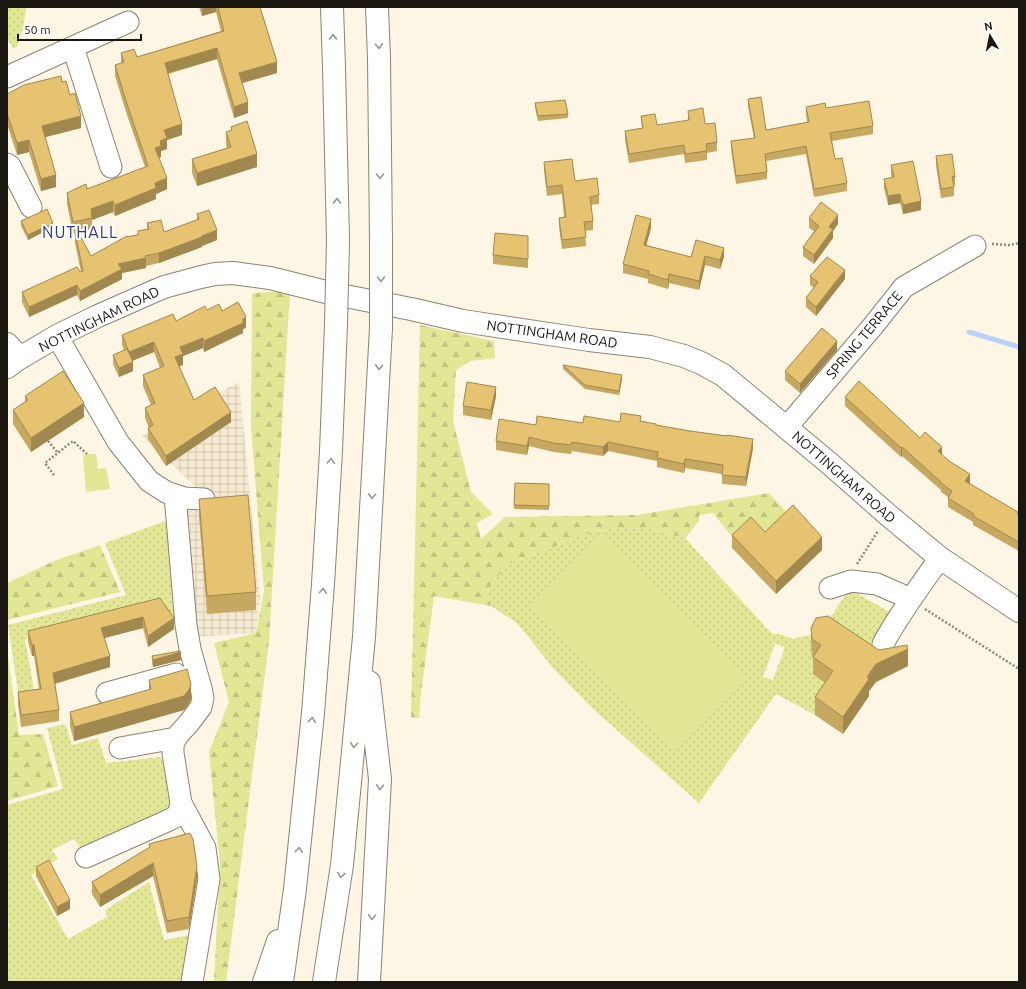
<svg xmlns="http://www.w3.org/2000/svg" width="1026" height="989" font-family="Ubuntu,sans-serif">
<defs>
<pattern id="industrial-grid" width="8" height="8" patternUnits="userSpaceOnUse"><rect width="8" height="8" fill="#f5ead1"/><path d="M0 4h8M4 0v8" fill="none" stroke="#d1c8b2"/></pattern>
<pattern id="grass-dots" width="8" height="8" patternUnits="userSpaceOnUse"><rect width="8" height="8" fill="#e1e795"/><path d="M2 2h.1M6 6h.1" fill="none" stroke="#c0c57f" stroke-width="1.8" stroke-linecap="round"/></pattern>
<pattern id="forest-firs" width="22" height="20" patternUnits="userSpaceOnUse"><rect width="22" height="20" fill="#e1e795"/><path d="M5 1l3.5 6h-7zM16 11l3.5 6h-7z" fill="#c0c57f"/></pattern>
</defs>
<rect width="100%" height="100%" fill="#fef6e4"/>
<path fill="url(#industrial-grid)" d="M239,382L260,597L256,633L192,637L178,513L196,506L195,486L142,436Z"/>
<path fill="url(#grass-dots)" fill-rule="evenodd" d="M7,7H26L24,24L17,47L13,49L7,38Z
M174,518L185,637L160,604L25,639L35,695L19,698L8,625L126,595L105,543Z
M642,528L685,538L772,634H780L793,639L821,632L849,589L893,614L861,656L821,663L833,688L815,715L776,694L699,803L592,708L554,669L517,623L491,606L487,590L507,565L594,531ZM775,644L785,647L773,680L763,677Z
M65,724L72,745L98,738L106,763L161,757L165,767L174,806L82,849L74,839L52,850L58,859L31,875L68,939L107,917L105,910L149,882L164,940L195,934L187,982H7V927L9,926L7,902V805L63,789L47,728Z"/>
<path fill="url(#forest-firs)" d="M290,291L269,641L226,982H214L220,864L209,752L229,702L214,643L256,633L264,591L251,427L252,293Z
M420,325L494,341L495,358L470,361L456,370L453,421L471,492L493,514L477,523L481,539L505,517L637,515L769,493L793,519L765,545L737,543L713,513L699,515V521L685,538L642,528L594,531L507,565L487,590L491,606L434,596L421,693L419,718H411Z
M100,545L120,592L7,620V583L54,561Z
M7,650L19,735L43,734L58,786L7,801Z"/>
<path fill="#e1e795" d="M87,454H96L98,469L106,468L110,489L86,492L83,455Z
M600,533L748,676L675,750L528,607Z"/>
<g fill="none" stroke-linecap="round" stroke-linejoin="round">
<path stroke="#bbd1fd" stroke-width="5" d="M969,332L1019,347"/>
<g stroke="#8b8474" stroke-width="23">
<path id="minor" d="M73,47L111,167
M7,77L128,22
M7,164L10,166L31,207
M57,336L118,442L149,481L166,492L184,498L204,499
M7,368L20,358
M786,428L873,326L904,287L975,246
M830,588L851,581L877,584L911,599
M883,644C899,614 920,586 940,558
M107,693L176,674
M120,748L176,738
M181,803L205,848L209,879L192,982
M86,857L167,821L175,817L179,812L181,803L173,753V744L178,735L189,723L201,707L203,698L201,688L190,649L186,625L175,495"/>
</g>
<g stroke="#8b8474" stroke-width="24">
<path id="major" d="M7,344L20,358L57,336L98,316L150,293L164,287L201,277L215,274L233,273L270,278L330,293L411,309L463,321L589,340L650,347L684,356L701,363L723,375L829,463L888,515L940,558L1019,611"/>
</g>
<g stroke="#8b8474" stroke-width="24">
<path id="highway" d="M332,7L334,67L338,240
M377,7L379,58L381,240
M264,982L278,941
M282,982L295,889L313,713L323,584L331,451L336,324
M324,982L342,865L364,637L381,328
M369,982L380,779L369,682"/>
</g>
<path stroke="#8e887c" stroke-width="2.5" stroke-dasharray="2 2" stroke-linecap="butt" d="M992,244L1010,245L1019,243
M48,441L58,453
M54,475L45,463L73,441L87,454
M857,564L878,531
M925,609L1019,669"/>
<use href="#minor" stroke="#fff" stroke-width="21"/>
<use href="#major" stroke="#fff" stroke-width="22"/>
<use href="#highway" stroke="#fff" stroke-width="22"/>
<g stroke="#8b8474" stroke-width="24" stroke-linecap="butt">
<path id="highway-bridge" d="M381,240V328
M336,324L338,240"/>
</g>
<use href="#highway-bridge" stroke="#fff" stroke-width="22"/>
</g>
<path fill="#c6a860" d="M199,7H260L277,73L242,83L248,113L234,118L217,59L168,74L182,135L167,140V149L161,151V157H159L167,189L156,194V199L115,216L113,212L92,220V229L73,233L67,204V193L87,189L145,167L127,115L115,76V65L121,63V53L137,57L221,31L216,12L202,16Z
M62,82L70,95L81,128L45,137L56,187L41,191L29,152L17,155L8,127L7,94Z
M748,99L766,130L807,122L806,114V107L826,108L873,126V134L832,141L835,159L847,183V191L814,197L806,154L766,161L767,172V179L736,184L731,149V141L754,138L748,107Z
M535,103L568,114V118L538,121L535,108Z
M688,111L705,124L717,142V151L707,153V160L685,163L684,154L629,163L625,140V131L642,128L641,116L657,125L688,121Z
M231,127L257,167L197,186L192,173V159L227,148L226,145V132L231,130Z
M936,156L955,177V186L954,185V196L941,198L936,165Z
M544,162L599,195V204L591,205L593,221V230L585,231L586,246L562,249L559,227V218L564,217L562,194L547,196L544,171Z
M891,165L921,210L903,214L900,203L888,205L884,188V179L892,178L891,174Z
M197,214L217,240L202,246V247L159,263L146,266V268L122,273V279L80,301L77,295L29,317L22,302V292L81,272L75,243V233L91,256L138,235V231L147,229V223L164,232L197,220Z
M809,218L838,224L833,231V238L814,264L803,256V247L814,231L809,228Z
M21,221L53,227L28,240L21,226Z
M651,228L646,245L691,257L696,240L724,257L720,269L705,265L699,290L669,283L668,289L648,283V279L623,273V264Z
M528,236V268L493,264V255Z
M810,276L845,279L816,316L806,307V298L814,288L810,285Z
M207,310L222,311L246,328L243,329V333L204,352L203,348L183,356V365L179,366L194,400L231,422L166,466L148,439V428H149L145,418V408L151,405L143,386V375L160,368L154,352L132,361L133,371L119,377L113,364V355L124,350L122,345V335L176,321Z
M837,350L800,393L785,380V371Z
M563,365L622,379L619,395L585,389L563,369Z
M25,396L84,417L31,452L13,424V410L25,402Z
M496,396L491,420L463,415V406Z
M845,397L920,438L942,455L970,483H969L1019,515V551L973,525V522L948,507V497L941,492V490L902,456L901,457L845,406Z
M641,421L753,448L746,486L722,484V474L685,468L684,473L657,467V461L608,451L603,456L572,451L571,454L553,452L529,446L527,455L496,450V441L536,425Z
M515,483L549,484V510L514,509Z
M199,499L256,592V610L207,614L199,517Z
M765,532L822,550L776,594L732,548V535Z
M160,598L174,629L148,647L143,628L104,638L110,667L55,684L59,710V721L21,727L18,704V692L39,689L34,656H32L28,642V631Z
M811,628L879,650L908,666L876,682L869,691V696L843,734L815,715V697L825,683L813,674V657H812L811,645Z
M152,656L181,660L153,667L152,664Z
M149,680L191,698L190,702L184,710L74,741L70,726V712L149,690Z
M149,844L197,879L189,929L167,933L153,876L100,907L92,894V882L149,848Z
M36,867L70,909L57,916L36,876Z"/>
<path fill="#a1884e" d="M202,7H216V12L202,16Z
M217,48V59L165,74V63Z
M277,62V73L239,84V73Z
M248,102V113L234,118V107Z
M7,116H8V127L7,128Z
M81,116V128L42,138V126Z
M182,124V135L167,140V149L161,151V157L155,159V148L160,141L164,130Z
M29,140V152L17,155V143Z
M257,154V167L197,186V173Z
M56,175V187L41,191V179Z
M167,178V189L156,194V199L115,216V205L155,183Z
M900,194V203L888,205V196Z
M113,201V212L92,220L91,209Z
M921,201V210L903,214V205Z
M838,215V224L833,231V238L814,264V255L829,227Z
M651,219V228L644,254V245Z
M53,223V227L28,240V235Z
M217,230V240L202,246V247L159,263V253Z
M724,248V257L720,269V260Z
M705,256V265L699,290V281Z
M146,258V268L122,273V279L80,301V291L118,264Z
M845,270V279L816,316V307Z
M669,274V283L668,289V280Z
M77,285V295L29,317V307Z
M246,317V328L243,329V333L204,352V341Z
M203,338V348L183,356V365L175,368V357L180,347Z
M837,341V350L800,393V384Z
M154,342V352L129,362V352Z
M133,362V371L119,377V368Z
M622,375V379L619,395V391Z
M496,387V396L491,420V410Z
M84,403V417L31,452V438Z
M231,412V422L166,466V456Z
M529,437V446L527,455V446Z
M753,439V448L746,486V477Z
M608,442V451L603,456V447Z
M902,447V456L901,457V448Z
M942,447V456L938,451Z
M685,459V468L684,473V464Z
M970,474V483L965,490V481Z
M822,537V550L776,594V581Z
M143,617V628L101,639V628Z
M174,618V629L148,647V636Z
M32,645H34V656H32Z
M908,649V666L876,682L869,691V696L843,734V717L867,677L876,664Z
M181,652V660L153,667V660Z
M110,656V667L53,684V673Z
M191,684V698L190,702L184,710L74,741V727Z
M153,863V876L100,907V895Z
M197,866V879L189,929V917Z
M70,900V909L57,916V907Z"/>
<path fill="#e6c370" stroke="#a1884e" d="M218,7H260L277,62L239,73L248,102L234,107L217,48L165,63L182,124L164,130L167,138L160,141L161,146L155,148L167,178L155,183L156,188L115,205L113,201L91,209L92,218L73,222L67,193L86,184L87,189L148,166L127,104L115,65L124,62L121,53L134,49L137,57L224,31Z
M61,76L62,82L66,81L70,95L75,93L81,116L42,126L56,175L41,179L29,140L17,143L8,116H7V94L24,85Z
M761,97L766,130L809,122L806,107L825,103L826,108L869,101L873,126L830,133L835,159L842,158L847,183L814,189L806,146L765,154L767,172L736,176L731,141L755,138L748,99Z
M565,100L568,114L538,116L535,103Z
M703,108L705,124L715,123L717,142L706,144L707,151L685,154L684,145L629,154L625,131L643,128L641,116L655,114L657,125L689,120L688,111Z
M247,121L257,154L197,173L192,159L231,147L226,132L232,130L231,127Z
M952,154L955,177L952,176L954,187L941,189L936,156Z
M572,159L575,181L597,178L599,195L590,197L593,221L584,222L586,237L562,240L559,218L566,217L562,185L547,187L544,162Z
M913,161L921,201L903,205L900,194L888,196L884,179L894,177L891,165Z
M821,202L838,215L829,227L833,229L814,255L803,247L819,226L809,218Z
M47,209L53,223L28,235L21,221Z
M209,210L217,230L202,236V237L159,253L145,256L146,258L118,264L122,269L80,291L77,285L29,307L22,292L77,267L80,272L83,271L75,233L78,232L91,256L125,237L138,235V231L149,229L147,223L161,220L164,232L199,219L197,214Z
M636,215L651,219L644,245L691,257L696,240L724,248L720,260L705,256L699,281L669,274L668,280L648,274L649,271L623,264Z
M495,233L528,236V259L493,255Z
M827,257L845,270L816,307L806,298L818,282L810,276Z
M238,302L246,317L243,319V323L204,341L203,338L180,347L183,354L175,357L194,400L215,387L231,412L166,456L148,428L153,425L145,408L155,403L143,375L164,366L154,342L129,352L122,335L173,314L176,321L205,306L207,310L219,304L222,311Z
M822,328L837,341L800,384L785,371Z
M127,349L133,362L119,368L113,355Z
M563,365L622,375L619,391L585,385Z
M63,371L84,403L31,438L13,410L28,400L25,396Z
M859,381L920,438L925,432L942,447L938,451L949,461L970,474L965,481L1018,512L1017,514L1019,515V542L973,516L974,514L948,498L952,491L941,483V482L902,447L901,448L845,397Z
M467,382L496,387L491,410L463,406Z
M621,413L641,416L640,421L656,424V425L690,431L727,436V435L753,439L746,477L722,475L723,465L685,459L684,464L657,458L658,452L608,442L603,447L572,442L571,445L553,443L529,437L527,446L496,441L499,419L536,425L537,416L583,423L584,416L620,422Z
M515,483L549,484V506L514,505Z
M248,495L256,592L207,596L199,499Z
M793,505L822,537L776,581L732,535L751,517L765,532Z
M160,598L174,618L148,636L143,617L101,628L110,656L53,673L59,710L21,715L18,692L41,689L34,645H32L28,631Z
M828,616L879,650L907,645L908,649L876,664L867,677L869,679L843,717L815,697L833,671L813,657L821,645L812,639L811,628L816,618Z
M180,651L181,652L153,660L152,656Z
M187,669L191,684L190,688L184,696L74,727L70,712L151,689L149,680Z
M190,833L193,839L197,866L189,917L167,921L153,863L100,895L92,882L150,847L149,844Z
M49,860L70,900L57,907L36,867Z"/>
<defs><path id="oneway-chevron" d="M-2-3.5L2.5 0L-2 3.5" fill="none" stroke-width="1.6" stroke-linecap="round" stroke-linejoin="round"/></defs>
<g stroke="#989793">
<use href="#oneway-chevron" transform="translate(333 37) rotate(-92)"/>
<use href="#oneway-chevron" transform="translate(379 46) rotate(87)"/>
<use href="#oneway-chevron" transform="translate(380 176) rotate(90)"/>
<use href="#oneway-chevron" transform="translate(337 201) rotate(-91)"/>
<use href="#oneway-chevron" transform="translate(381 279) rotate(90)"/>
<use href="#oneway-chevron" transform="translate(379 367) rotate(93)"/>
<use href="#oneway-chevron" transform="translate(331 461) rotate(-87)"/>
<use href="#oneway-chevron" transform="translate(372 496) rotate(93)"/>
<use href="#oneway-chevron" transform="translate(323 591) rotate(-85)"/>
<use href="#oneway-chevron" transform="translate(312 720) rotate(-84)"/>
<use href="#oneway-chevron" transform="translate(354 745) rotate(95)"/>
<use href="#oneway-chevron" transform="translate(380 787) rotate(93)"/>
<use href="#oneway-chevron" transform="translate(299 850) rotate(-84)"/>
<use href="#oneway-chevron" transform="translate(341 875) rotate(99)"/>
<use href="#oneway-chevron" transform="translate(372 917) rotate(93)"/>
</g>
<g text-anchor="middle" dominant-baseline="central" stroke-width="4" stroke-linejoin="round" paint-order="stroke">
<g font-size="14" fill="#191710" stroke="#fff">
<text transform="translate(99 319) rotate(-26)">NOTTINGHAM ROAD</text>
<text transform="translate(552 334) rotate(8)">NOTTINGHAM ROAD</text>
<text transform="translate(864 335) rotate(-50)">SPRING TERRACE</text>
<text transform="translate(844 477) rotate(41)">NOTTINGHAM ROAD</text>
</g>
<g font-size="16" letter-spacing="1" fill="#2f3974" stroke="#fff">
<text x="80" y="232">NUTHALL</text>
</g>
</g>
<rect width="1026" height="989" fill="none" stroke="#191710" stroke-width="16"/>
<g transform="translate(990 36) rotate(350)" stroke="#ffffff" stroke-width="3" paint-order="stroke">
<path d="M0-3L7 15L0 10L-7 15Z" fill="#191710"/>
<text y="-6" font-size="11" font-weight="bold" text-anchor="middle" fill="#191710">N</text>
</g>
<path d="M18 34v6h123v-6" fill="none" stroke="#191710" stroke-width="2"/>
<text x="24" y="34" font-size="12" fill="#191710" stroke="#ffffff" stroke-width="3" paint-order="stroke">50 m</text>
</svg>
